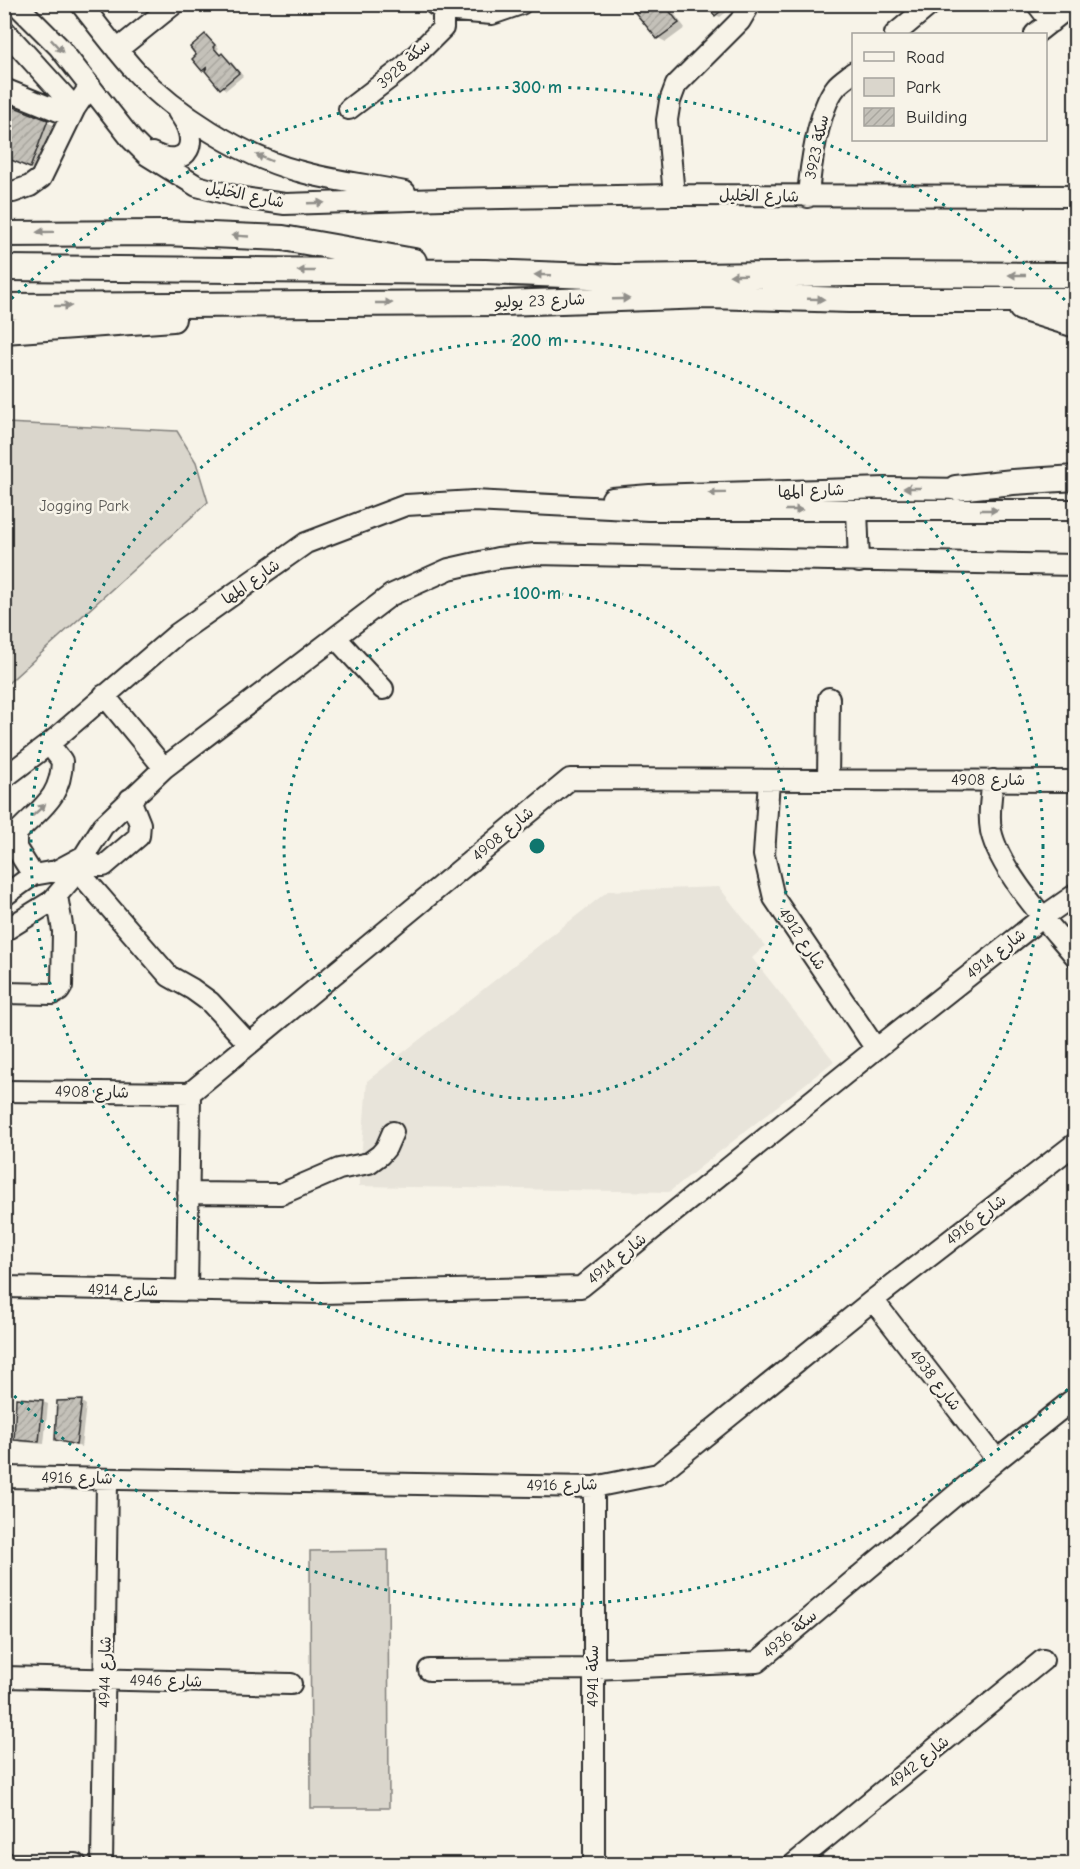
<svg xmlns="http://www.w3.org/2000/svg" width="1080" height="1869" font-family="'Comic Neue','Playpen Sans Arabic',sans-serif">
<defs>
<pattern id="building-hatch" width="6" height="6" patternUnits="userSpaceOnUse" patternTransform="scale(1.5)"><rect width="6" height="6" fill="#c4c1b9"/><path d="M-1 1l2-2M0 6l6-6M5 7l2-2" fill="none" stroke="#a9a69f"/></pattern>
</defs>
<rect width="100%" height="100%" fill="#f7f3e8"/>
<filter id="ink" filterUnits="userSpaceOnUse"><feTurbulence type="fractalNoise" baseFrequency=".0167" numOctaves="2"/><feDisplacementMap in="SourceGraphic" scale="12" xChannelSelector="R" yChannelSelector="G"/><feConvolveMatrix kernelMatrix="1 2 1 2 8 2 1 2 1" color-interpolation-filters="sRGB"/></filter>
<g filter="url(#ink)">
<path fill="#e8e4da" d="M719,887L765,946L752,958L834,1061L669,1192L359,1186L367,1081L608,891Z"/>
<path fill="#dad6cc" stroke="#82807c" stroke-width="1.5" d="M5,423L177,431L196,462L208,502L5,686Z
M388,1550L389,1808H311L310,1551Z"/>
<path fill="#0003" d="M630,4H667L685,28L666,42L658,38Z
M708,4H737L720,17L716,15Z
M206,36L219,48L217,50L222,56L228,58L243,76L226,90L203,70L198,55Z
M4,104L58,127L41,172L4,158Z
M4,1400L8,1402V1444H4Z
M17,1400L43,1402L48,1404L44,1444L20,1442L15,1439Z
M82,1402L86,1405L81,1447L57,1439Z"/>
<path fill="url(#building-hatch)" stroke="#2b2b2b" stroke-width="1.5" d="M628,4H664L679,23L657,39Z
M706,4H729L715,16Z
M205,34L215,45L213,47L220,55L222,53L239,73L220,89L205,71L207,67L202,71L192,59L196,55L190,47Z
M4,103L48,120L30,168L4,157Z
M16,1398L43,1400L39,1442L14,1440Z
M82,1400L76,1445L55,1440L57,1401Z"/>
<g fill="none" stroke-linecap="round" stroke-linejoin="round">
<g stroke="#2b2b2b" stroke-width="24">
<path id="minor" d="M16,4L59,47L132,140L147,155L197,186L243,198L285,204L443,199L674,195L1076,196
M81,4C99,27 117,51 136,72C176,114 242,156 298,171C332,181 370,185 405,192
M1037,4L1051,22
M443,10L492,14L521,4
M4,30L75,108
M895,34L931,4
M1035,34L1073,4
M117,50L174,4
M4,89L71,116
M349,109L404,67L443,28V10L434,4
M152,153C190,171 201,140 178,112
M4,192H13L30,186L41,178L75,108L90,86
M674,195L667,120L670,101L676,85L740,21L750,4
M808,197C810,169 818,109 836,87C841,81 848,77 854,72
M612,498L650,495L886,488L969,489
M857,510L859,562
M336,638L383,689
M104,695L164,768
M4,778L49,744L177,634L306,543L406,505L474,501L649,510H1076
M769,780L764,855L774,898L876,1049
M828,780L829,698
M993,780C991,797 988,814 991,831C1000,872 1049,924 1076,957
M78,871L169,976L192,989L210,1002L249,1044
M33,875L16,848V834C40,808 61,799 62,761L49,744
M4,896L33,875L56,871L84,856L96,866H104L139,836L140,824L130,799
M4,931L52,901L78,871L84,856L103,826L164,768L391,595L449,569L498,558L535,554L1076,565
M4,993L53,994L59,991L62,986L63,931L57,896
M4,1091L190,1093L570,779L1076,781
M188,1193L281,1194L339,1169L369,1163L380,1155L386,1148L393,1132
M4,1287L321,1293L581,1287L876,1049L1043,917L1076,894
M187,1291L190,1093
M873,1300L997,1460
M4,1477L594,1487L658,1474L873,1300L1076,1143
M429,1670L593,1669L757,1662L997,1460L1076,1397
M4,1677L291,1684
M4,1864H76
M102,1864L107,1479
M594,1864V1487
M794,1864L1043,1660"/>
</g>
<g stroke="#2b2b2b" stroke-width="28">
<path id="major" d="M4,234L165,233L283,238L414,261
M4,268L485,272L615,277L849,274L1076,275
M4,306L503,303L707,296L849,300H1076
M1021,308L1076,325
M4,331L173,319
M956,488L1013,482L1076,478"/>
</g>
<use href="#minor" stroke="#f7f3e8" stroke-width="20"/>
<use href="#major" stroke="#f7f3e8" stroke-width="24"/>
</g>
<defs><path id="oneway-solid" d="M-6-.8H1V-3.2L6.5 0L1 3.2V.8H-6Z" transform="scale(1.5)"/></defs>
<g fill="#918f8a">
<use href="#oneway-solid" transform="translate(57 46) rotate(47)"/>
<use href="#oneway-solid" transform="translate(264 158) rotate(-158)"/>
<use href="#oneway-solid" transform="translate(316 203) rotate(-2)"/>
<use href="#oneway-solid" transform="translate(45 232) rotate(179)"/>
<use href="#oneway-solid" transform="translate(240 236) rotate(-177)"/>
<use href="#oneway-solid" transform="translate(306 271) rotate(-180)"/>
<use href="#oneway-solid" transform="translate(543 275) rotate(-178)"/>
<use href="#oneway-solid" transform="translate(738 275) rotate(179)"/>
<use href="#oneway-solid" transform="translate(1017 275) rotate(-180)"/>
<use href="#oneway-solid" transform="translate(621 299) rotate(-2)"/>
<use href="#oneway-solid" transform="translate(816 299) rotate(2)"/>
<use href="#oneway-solid" transform="translate(384 303)"/>
<use href="#oneway-solid" transform="translate(63 306)"/>
<use href="#oneway-solid" transform="translate(912 488) rotate(-180)"/>
<use href="#oneway-solid" transform="translate(717 493) rotate(179)"/>
<use href="#oneway-solid" transform="translate(794 510)"/>
<use href="#oneway-solid" transform="translate(989 510)"/>
<use href="#oneway-solid" transform="translate(39 810) rotate(-42)"/>
</g>
</g>
<g fill="none" stroke="#0f766e" stroke-width="3" stroke-dasharray="3 6">
<circle cx="537" cy="846" r="253"/>
<circle cx="537" cy="846" r="506"/>
<path d="M1074 1383A759 759 0 0 1 5 1387M5 305A759 759 0 0 1 1074 309"/>
</g>
<g text-anchor="middle" dominant-baseline="central" stroke-width="5" stroke-linejoin="round" paint-order="stroke">
<g font-size="16" fill="#2b2b2b" stroke="#f7f3e8">
<text transform="translate(404 64) rotate(-42)">سكة 3928</text>
<text transform="translate(817 147) rotate(-78)">سكة 3923</text>
<text transform="translate(245 195) rotate(11)">شارع الخليل</text>
<text transform="translate(759 196) rotate(1)">شارع الخليل</text>
<text transform="translate(540 301) rotate(-2)">شارع 23 يوليو</text>
<text transform="translate(811 491) rotate(-2)">شارع المها</text>
<text transform="translate(251 582) rotate(-35)">شارع المها</text>
<text x="988" y="780">4908 شارع</text>
<text transform="translate(503 834) rotate(-40)">4908 شارع</text>
<text transform="translate(802 939) rotate(56)">4912 شارع</text>
<text transform="translate(996 954) rotate(-38)">4914 شارع</text>
<text transform="translate(92 1092) rotate(1)">4908 شارع</text>
<text transform="translate(976 1220) rotate(-38)">4916 شارع</text>
<text transform="translate(617 1259) rotate(-39)">4914 شارع</text>
<text transform="translate(123 1290) rotate(1)">4914 شارع</text>
<text transform="translate(935 1380) rotate(52)">شارع 4938</text>
<text transform="translate(77 1478) rotate(1)">4916 شارع</text>
<text transform="translate(562 1485) rotate(-1)">4916 شارع</text>
<text transform="translate(790 1634) rotate(-40)">سكة 4936</text>
<text transform="translate(105 1672) rotate(-89)">4944 شارع</text>
<text transform="translate(593 1676) rotate(-90)">سكة 4941</text>
<text transform="translate(166 1681) rotate(1)">4946 شارع</text>
<text transform="translate(919 1762) rotate(-39)">4942 شارع</text>
</g>
<g font-size="16" fill="#575653" stroke="#f7f3e8">
<text x="84" y="506">Jogging Park</text>
</g>
</g>
<circle cx="537" cy="846" r="9" fill="#0f766e" stroke="#f7f3e8" stroke-width="3"/>
<g font-size="18" text-anchor="middle" font-weight="bold" fill="#0f766e" stroke="#f7f3e8" stroke-width="5" stroke-linejoin="round" paint-order="stroke">
<text x="537" y="93">300 m</text>
<text x="537" y="346">200 m</text>
<text x="537" y="599">100 m</text>
</g>
<rect width="1080" height="1869" fill="none" stroke="#f7f3e8" stroke-width="24"/>
<rect x="12" y="12" width="1056" height="1845" fill="none" stroke="#2b2b2b" stroke-width="2" filter="url(#ink)"/>
<rect x="852" y="33" width="195" height="108" fill="#f7f3e8" stroke="#a5a39c" stroke-width="1.5"/>
<rect x="864" y="52" width="30" height="9" fill="#f7f3e8" stroke="#a5a39c" stroke-width="1.5"/>
<text x="906" y="63" font-size="18" fill="#2b2b2b">Road</text>
<rect x="864" y="78" width="30" height="18" fill="#dad6cc" stroke="#a5a39c" stroke-width="1.5"/>
<text x="906" y="93" font-size="18" fill="#2b2b2b">Park</text>
<rect x="864" y="108" width="30" height="18" fill="url(#building-hatch)" stroke="#a5a39c" stroke-width="1.5"/>
<text x="906" y="123" font-size="18" fill="#2b2b2b">Building</text>
</svg>
